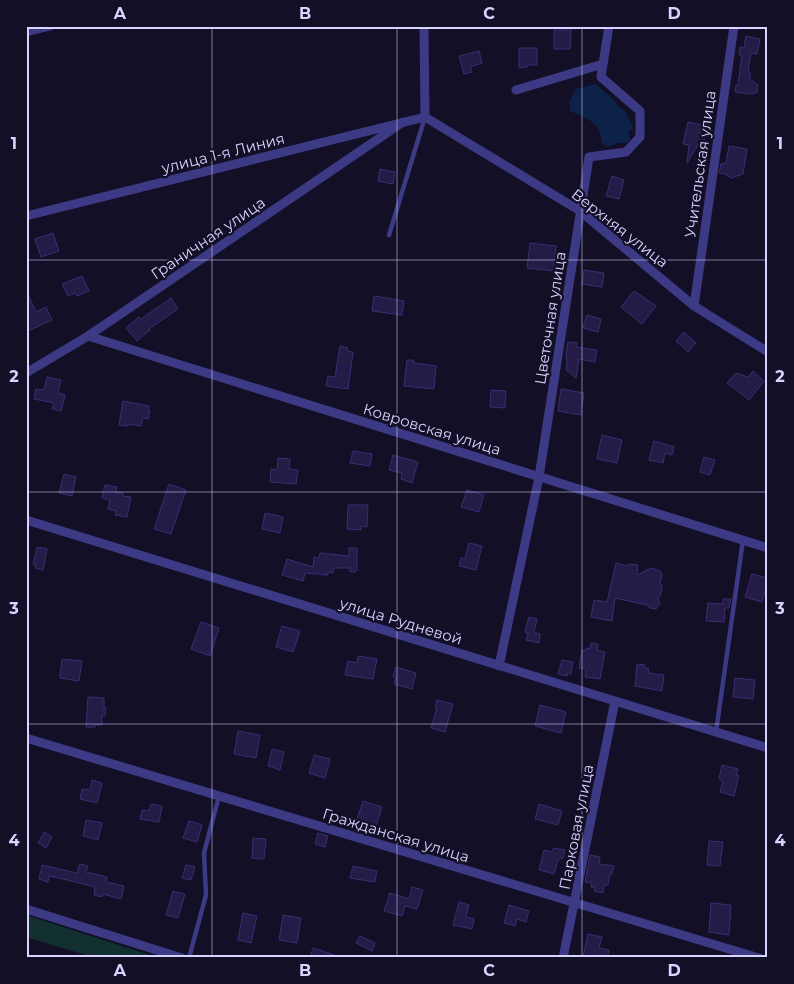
<svg xmlns="http://www.w3.org/2000/svg" width="794" height="984" font-family="Montserrat,sans-serif">
<rect width="100%" height="100%" fill="#130f26"/>
<path fill="#12302f" d="M26,915L159,958H96L26,937Z"/>
<path fill="#0c2248" d="M595,84L614,100L619,107L625,111L634,129L629,131L630,141C624,144 623,142 617,143C614,144 612,146 608,147L601,142C603,123 584,117 570,111L569,102L576,89Z"/>
<path fill="#241b47" stroke="#3b2d73" d="M554,30H571L570,49H554Z
M746,36L760,39L757,54L751,53L748,71L750,72V79L758,85L757,92L752,94L735,92L736,85H738L742,55H739L740,47L744,48Z
M519,48H537V65H528L527,67L519,68Z
M479,51L482,63L470,67L472,72L464,74L459,56Z
M688,122L702,125L700,134L705,135L703,146L698,145L687,163L689,145L683,144Z
M729,146L747,149L743,174L731,178L725,174L719,173L721,164L726,163Z
M380,169L395,172L393,184L378,181Z
M612,176L624,180L619,199L606,196Z
M53,233L59,251L41,257L35,239Z
M530,243L556,246L554,271L527,268Z
M584,270L604,273L602,287L582,284Z
M82,276L89,291L77,296L75,293L68,296L62,284Z
M26,290L36,312L46,307L52,320L26,332Z
M634,291L656,306L642,324L621,307Z
M374,296L404,301L402,315L372,311Z
M171,298L178,309L149,329L150,330L137,341L126,328L139,317L141,319Z
M587,315L601,319L598,332L583,328Z
M684,332L696,343L688,352L676,341Z
M568,342L577,343L576,347L597,350L595,362L579,359L576,378L566,370L567,360L566,356Z
M340,346L348,348L347,351L353,352L348,389L326,386L328,376L335,377Z
M407,360H414V363L436,366L434,389L404,386Z
M753,371L764,381L749,400L727,383L736,373L748,377Z
M47,377L61,380L58,393L65,395L61,411L52,409L54,403L34,399L36,389L44,390Z
M561,389L584,393L581,415L558,411Z
M491,390L506,391L505,408L490,407Z
M123,401L149,406L148,411H150L148,419L143,418L141,426L128,424V426L119,425Z
M602,435L622,440L617,463L597,459Z
M654,441L674,447L672,455L665,453L663,463L649,460Z
M353,451L372,454L370,466L350,463Z
M393,455L418,462L412,483L401,479L402,473L389,470Z
M704,457L715,460L710,475L700,472Z
M278,458L290,459L289,469L298,470L296,484L270,482L271,469L277,470Z
M64,474L76,477L72,496L59,493Z
M169,484L186,490L171,534L154,529Z
M105,485L117,487L116,492L123,493V496L131,497L127,517L115,515L116,511L108,509L110,500L102,498Z
M467,490L484,495L479,512L461,507Z
M348,505H368L367,527L361,526V530L347,529Z
M265,513L283,517L280,533L262,529Z
M469,543L482,546L476,570L459,566L461,558H465Z
M37,547L47,549L43,570L35,568L36,565L33,564Z
M349,548H357V570L355,572H350V568H334L333,573L328,572V575L305,573L303,581L282,575L287,559L313,567L314,557L319,558L320,553L349,556Z
M616,563L628,566L629,564L638,565L637,575L651,568L660,571L662,574L660,583L662,586L661,594L658,599L660,604L656,609L650,608L647,605L615,598L612,621L591,617L594,600L607,602Z
M752,574L768,578L762,602L745,597Z
M723,599H731L729,608H725L724,622L706,621L708,603L723,604Z
M529,617L537,619L534,632L540,634L539,643L526,640L528,633L525,632Z
M201,622L219,628L210,656L191,649Z
M282,626L300,631L293,652L276,647Z
M591,643L598,644L597,650L605,652L600,679L585,677L586,669L579,668L582,650L585,651L586,648L590,649Z
M358,656L377,659L373,679L345,675L348,661L357,663Z
M62,659L82,661L79,681L60,678Z
M562,660L573,662L571,674L568,673L567,676L558,674Z
M637,664L645,665V668L649,669L648,673L664,675L662,691L635,686Z
M396,667L416,673L412,689L394,684L396,677H393Z
M735,678L755,680L753,699L733,697Z
M88,697L104,698V708H106L105,716L102,715V725H95V727H86Z
M437,700L453,704L445,732L431,728L437,708H435Z
M540,705L566,712L561,733L535,726Z
M238,731L260,735L256,758L234,754Z
M272,749L284,752L280,770L268,766Z
M314,755L330,759L325,778L309,773Z
M722,765L738,769L736,775H739L734,796L720,792L723,782L719,778Z
M92,780L102,783L97,803L80,799L82,789L90,790Z
M363,801L382,807L376,826L357,819Z
M151,804L162,806L159,822L140,819L142,810L149,811Z
M539,804L562,811L558,825L535,819Z
M86,820L102,823L98,840L83,836Z
M189,821L202,825L197,842L183,838Z
M44,832L52,837L46,848L38,843Z
M318,833L328,836L325,847L315,844Z
M253,838L266,839L264,859L252,858Z
M709,841L723,842L720,866L707,865Z
M554,848L565,850L563,858L558,860L554,874L539,870L544,850L551,852Z
M590,855L600,857L599,864L614,866L612,874H610L608,885H604L603,893L594,891L595,888L591,887L592,883L585,882Z
M80,864L88,866L86,872L107,877L106,882L124,886L121,899L103,894L102,897L94,895L95,887L67,880L49,876L48,882L39,879L42,865L77,873Z
M186,865L195,867L191,880L182,878Z
M353,866L377,871L375,882L350,878Z
M412,887L423,890L417,909L405,906L402,916L384,911L390,893L409,899Z
M173,891L185,894L178,918L166,915Z
M459,902L469,905L466,917L474,919L472,929L453,925Z
M711,903L731,905L729,935L709,932Z
M509,905L529,911L526,922L517,919L515,926L504,923Z
M243,913L257,916L251,943L238,940Z
M283,915L301,918L297,943L279,940Z
M588,934L602,937L599,948L609,950L607,958H588L583,957Z
M360,936L375,943L372,951L356,943Z
M313,948L337,956V958H310Z"/>
<g fill="none" stroke-linecap="round" stroke-linejoin="round">
<path stroke="#3d3a85" stroke-width="4.5" d="M389,235L425,117
M716,732L743,540
M189,958L206,895L204,853L219,796"/>
<path stroke="#3d3a85" stroke-width="9" d="M424,26L425,117
M26,32L50,26
M516,90L603,64
M425,117L580,211L694,306L768,352
M26,216L425,117
M694,306L734,26
M88,336L768,548
M26,373L88,336L403,122
M26,520L768,748
M499,666L539,477L589,157L626,152L640,137V111L601,77L609,26
M26,738L759,958
M26,909L182,958
M563,958L615,701"/>
<g stroke="#00e5ff" stroke-width="5">
<path id="rail" d="M26,957L27,958"/>
</g>
<use href="#rail" stroke="#130f26" stroke-width="3" stroke-dasharray="9" stroke-linecap="butt"/>
</g>
<path fill="none" stroke="#d9d4ff" stroke-width="1" stroke-opacity="0.55" d="M212,26V958M397,26V958M582,26V958M26,260H768M26,492H768M26,724H768"/>
<g text-anchor="middle" dominant-baseline="central" stroke-width="4.5" stroke-linejoin="round" paint-order="stroke">
<g font-size="15" fill="#d9d4ff" stroke="#130f26">
<text transform="translate(223 153) rotate(-14)">улица 1-я Линия</text>
<text transform="translate(700 164) rotate(-82)">Учительская улица</text>
<text transform="translate(620 228) rotate(38)">Верхняя улица</text>
<text transform="translate(208 238) rotate(-34)">Граничная улица</text>
<text transform="translate(550 318) rotate(-81)">Цветочная улица</text>
<text transform="translate(432 429) rotate(17)">Ковровская улица</text>
<text transform="translate(401 621) rotate(17)">улица Рудневой</text>
<text transform="translate(576 827) rotate(-79)">Парковая улица</text>
<text transform="translate(396 835) rotate(17)">Гражданская улица</text>
</g>
</g>
<rect width="794" height="984" fill="none" stroke="#130f26" stroke-width="55"/>
<rect x="28" y="28" width="738" height="928" fill="none" stroke="#d9d4ff" stroke-width="2"/>
<g font-size="16" text-anchor="middle" font-weight="bold" fill="#d9d4ff">
<text x="120" y="19">A</text>
<text x="305" y="19">B</text>
<text x="489" y="19">C</text>
<text x="674" y="19">D</text>
<text x="14" y="149">1</text>
<text x="780" y="149">1</text>
<text x="14" y="382">2</text>
<text x="780" y="382">2</text>
<text x="14" y="614">3</text>
<text x="780" y="614">3</text>
<text x="14" y="846">4</text>
<text x="780" y="846">4</text>
<text x="120" y="976">A</text>
<text x="305" y="976">B</text>
<text x="489" y="976">C</text>
<text x="674" y="976">D</text>
</g>
</svg>
